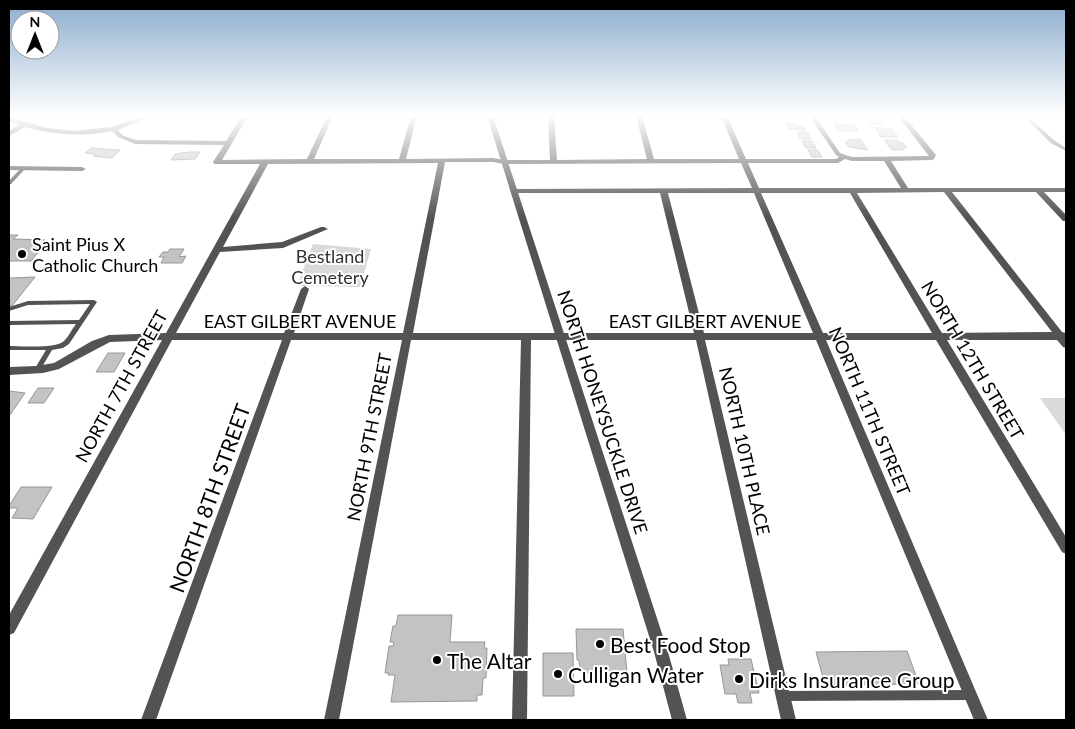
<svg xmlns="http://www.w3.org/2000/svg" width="1075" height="729" font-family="Lato,sans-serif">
<rect width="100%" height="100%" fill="#fff"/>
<path fill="#dadada" d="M313,244L371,249L360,287L297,286Z
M1040,398H1066V435Z"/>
<path fill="#c3c3c3" stroke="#979797" d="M866,116L883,117L887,121H881L883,124H872Z
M786,123H796L797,126H804L805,130L789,129Z
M834,125H854L858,131H839Z
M875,127L892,129L898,137H881Z
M797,132H807L811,139H800Z
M860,139L868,150L849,147L845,142L849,141L848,140Z
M884,140H897L899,143H903L907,148H902L903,150H892Z
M802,141H812L816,148H806Z
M91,148L120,150L112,158L93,156L95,154L85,153Z
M808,150H818L822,157H812Z
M189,152H200L195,159L171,160L175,154Z
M9,235H18L13,239L45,240L38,248H42L31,261H9Z
M170,249H184L179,257L186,256L182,263H161L164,257H159L163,252H168Z
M35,277L12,306H9V278Z
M108,353H125L114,372H96Z
M38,388H54L44,403H28Z
M9,391L25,393L10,415H9Z
M21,487H52L33,519L12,518L18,508H9V506Z
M398,615H452L450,642H485L484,648H487L486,678H483L482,695H477V701L391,702L395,675H388L389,673H385L389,646H393L394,642H390L393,626H396Z
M576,629H623L627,673H580L579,660H577Z
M907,651L919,684L825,685L816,652Z
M543,653H573L574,696H543Z
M728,659H751L759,693H750L752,703H738L736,694H725L720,665H729Z"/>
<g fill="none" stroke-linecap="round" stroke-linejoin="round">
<path fill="#535353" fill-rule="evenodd" d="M1023,116H1027L1055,141L1066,148V151L1051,143Z
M21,168L25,169L11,184H9V181Z
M94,300L97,302L69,344L63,348L52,350L39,372H35L34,370L46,350H9V346C21,346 56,349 64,341C69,336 72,329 76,324L9,325V321L79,320L90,304L28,305L9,311V307L28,301Z
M971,690L974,692L976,695L974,698L971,700L783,701L780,699L778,696L780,693L783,691Z"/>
<path fill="#535353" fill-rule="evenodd" d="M142,116H151L118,130L122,135L136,140L226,141L242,116H248L222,160L307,159L327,116H333L314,159H399L411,116H417L406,159L493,158L504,160H550L548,116H554L557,160L647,159L636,116H642L654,159H739L721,116H727L746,159H836L839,157L836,155L809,116H815L840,153L852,157L929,156L898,116H904L936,155L934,159L932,160L891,161L908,188H1066V192H1044L1066,215V221H1063L1036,192H952L1062,332L1066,333V348L1063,347L1057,340H947L1066,537V554L1062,552L936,340H826L988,720H974L816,340H705L796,720H781L696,340H531L527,720H512L521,340H411L339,720H324L402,340H291L156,720H141L282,340H172L14,633L9,635V615L162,340L110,342L59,369L43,373L9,375V367L36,366L54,363L92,341L109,335L166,333L260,164H214L213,162L224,145L135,144L118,137L112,131C83,137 54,135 25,127L9,136V131L19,125L9,121V117L47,128L74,131L112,127ZM845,159L852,161H884L901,188H759L748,163H838ZM445,162H493L504,164L741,163L752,188L514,189L510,191L514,193H660L694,333H413ZM438,163L403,333H294L309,289L305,286L301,289L284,333H176L220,252L283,248L328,229L324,227H321L282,242L223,247L268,164ZM944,192L1052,332L942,333L857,193ZM668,193H754L813,333H704ZM761,193H850L932,333H823Z
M9,166L82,167L86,169L82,171L9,170Z"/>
<path fill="#535353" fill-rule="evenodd" d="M487,116H493L668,652L687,720H672L654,652Z"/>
</g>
<linearGradient id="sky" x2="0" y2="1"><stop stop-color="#8baccc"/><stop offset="0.53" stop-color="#fff"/><stop offset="1" stop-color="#fff" stop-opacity="0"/></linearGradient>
<rect width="1075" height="218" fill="url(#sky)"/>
<g fill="#000" stroke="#fff" stroke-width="2">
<circle cx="22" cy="254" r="5"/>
<circle cx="600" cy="644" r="5"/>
<circle cx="437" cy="660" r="5"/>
<circle cx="558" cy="674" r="5"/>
<circle cx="739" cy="679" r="5"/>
</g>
<g text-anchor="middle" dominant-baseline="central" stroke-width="4" stroke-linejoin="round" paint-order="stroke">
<g font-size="18" fill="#000" stroke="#fff" text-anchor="start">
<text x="32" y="244">Saint Pius X<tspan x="32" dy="21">Catholic Church</tspan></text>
</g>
<g font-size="18" fill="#313131" stroke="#fff">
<text x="330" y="256">Bestland<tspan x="330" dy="21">Cemetery</tspan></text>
</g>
<g font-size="18" fill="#000" stroke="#fff">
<text x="300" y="321">EAST GILBERT AVENUE</text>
<text x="705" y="321">EAST GILBERT AVENUE</text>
<text transform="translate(973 360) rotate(59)">NORTH 12TH STREET</text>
<text transform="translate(121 386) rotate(-61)">NORTH 7TH STREET</text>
<text transform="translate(870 411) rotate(67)">NORTH 11TH STREET</text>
<text transform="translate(603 412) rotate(72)">NORTH HONEYSUCKLE DRIVE</text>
<text transform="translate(369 437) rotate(-79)">NORTH 9TH STREET</text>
<text transform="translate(745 451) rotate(77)">NORTH 10TH PLACE</text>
</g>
<g font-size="21" fill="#000" stroke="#fff">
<text transform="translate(209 498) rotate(-70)">NORTH 8TH STREET</text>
</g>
<g font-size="21" fill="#000" stroke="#fff" text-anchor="start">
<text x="610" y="644">Best Food Stop</text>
<text x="447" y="660">The Altar</text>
<text x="568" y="674">Culligan Water</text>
<text x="749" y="679">Dirks Insurance Group</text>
</g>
</g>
<rect width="1075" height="729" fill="none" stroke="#000000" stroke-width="20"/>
<g transform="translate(35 35)"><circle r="24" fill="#ffffff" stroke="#999999"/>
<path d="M0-4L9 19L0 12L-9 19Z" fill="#000000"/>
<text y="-8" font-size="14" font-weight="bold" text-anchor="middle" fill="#000000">N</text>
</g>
</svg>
